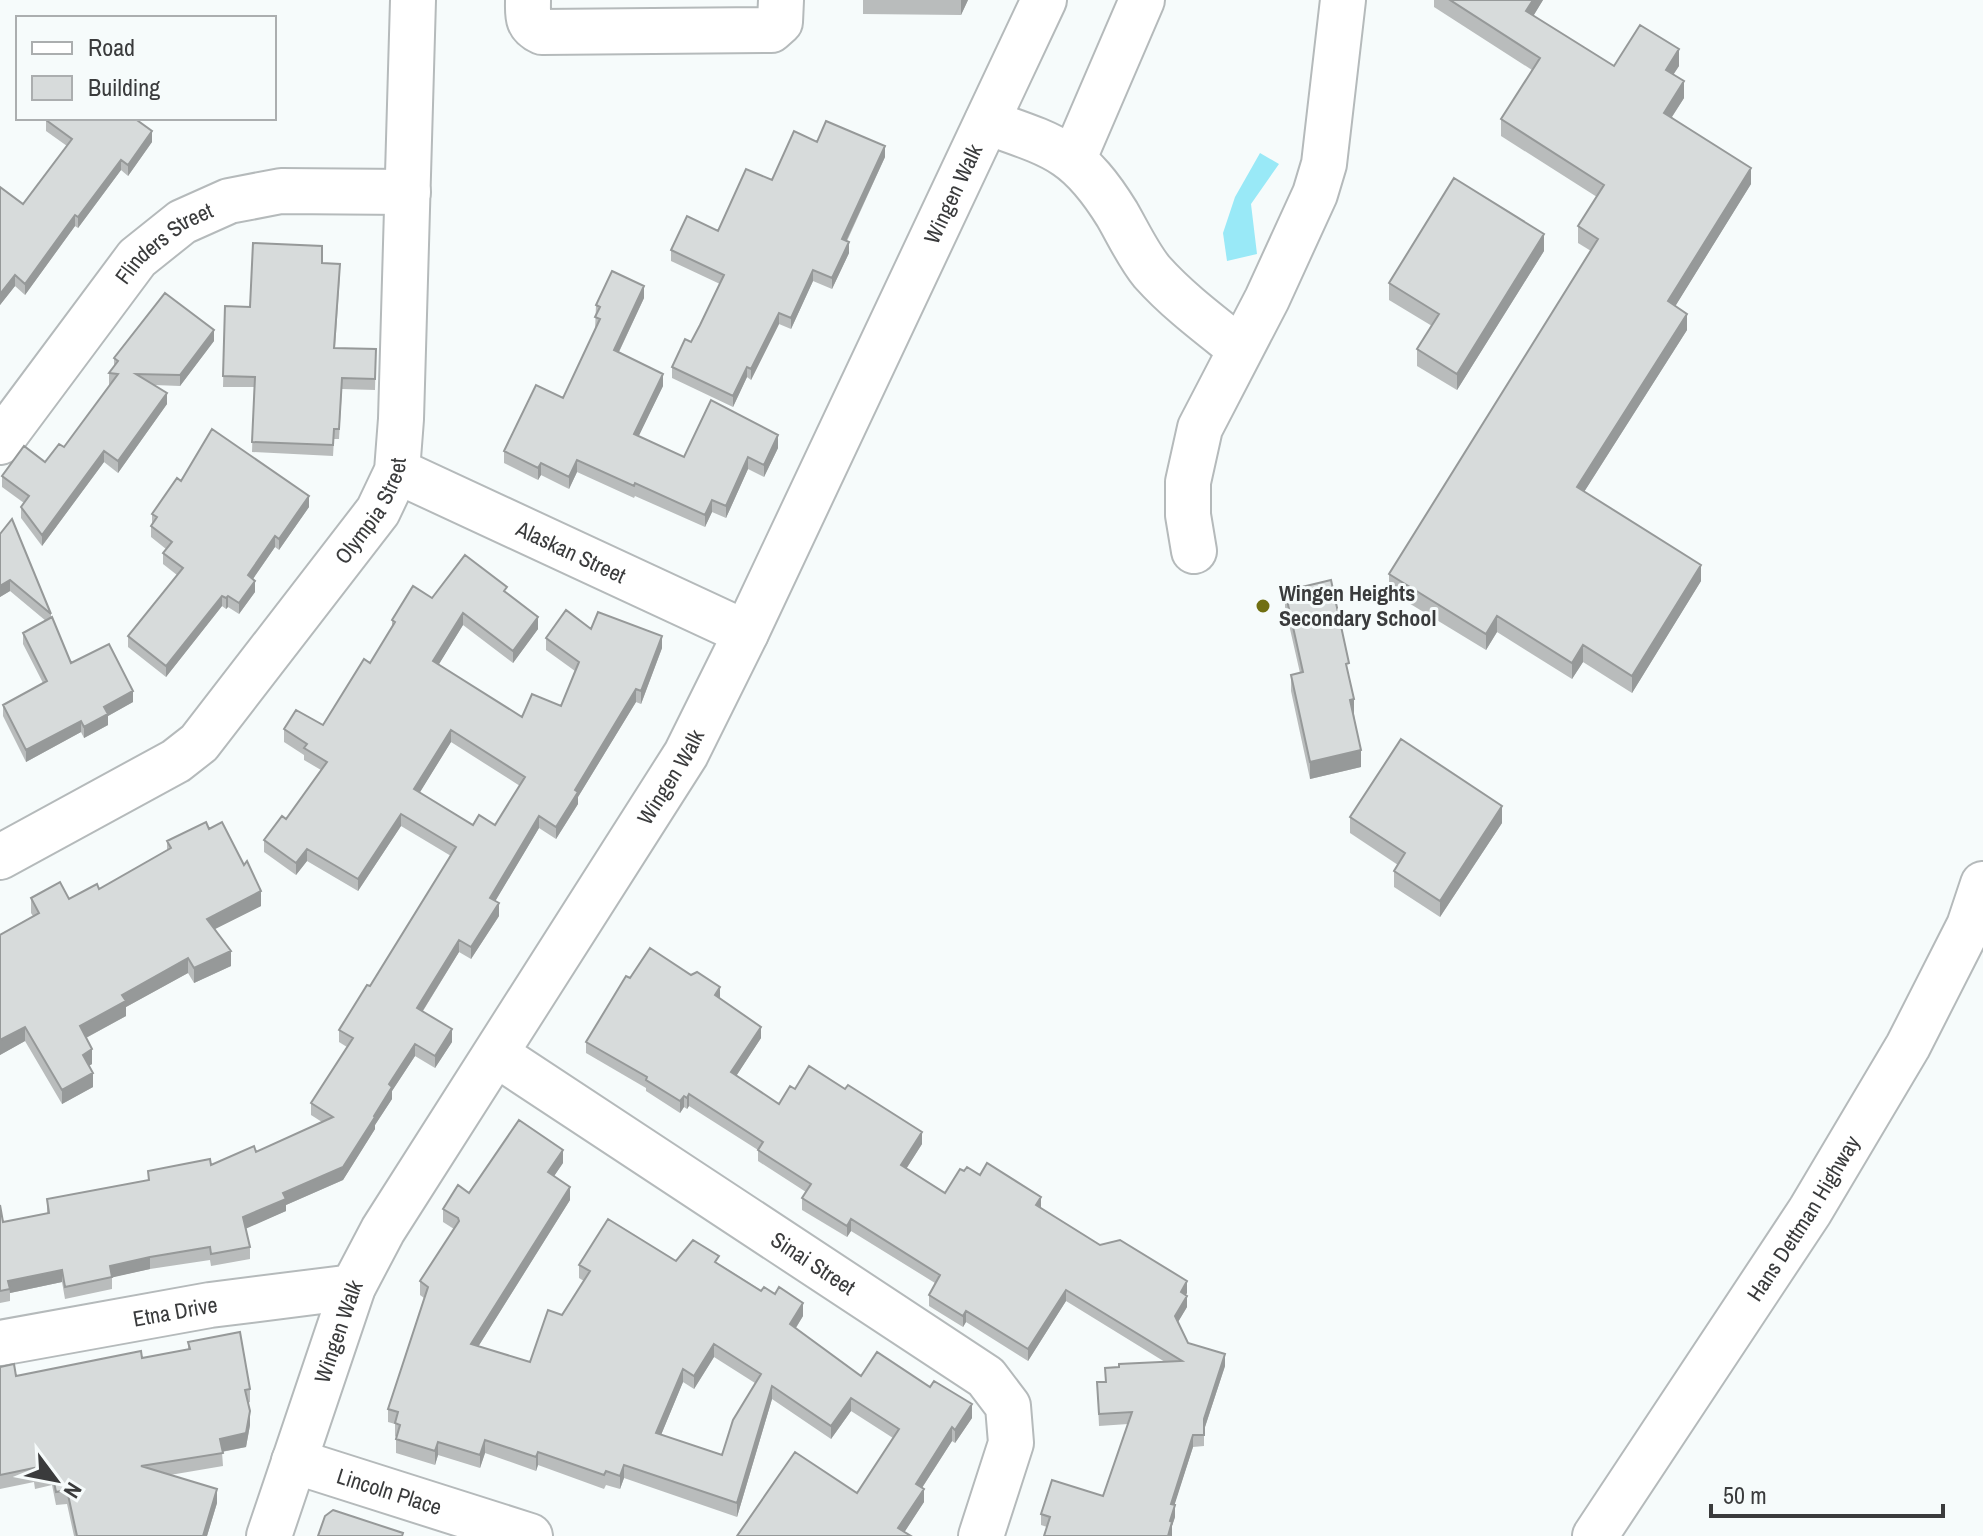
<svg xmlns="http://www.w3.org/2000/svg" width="1983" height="1536" font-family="'Archivo Narrow',sans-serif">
<rect width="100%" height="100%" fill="#f6fbfb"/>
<path fill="#99e9f7" d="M1260,153L1279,164L1251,204L1257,254L1227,261L1223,233L1235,197Z"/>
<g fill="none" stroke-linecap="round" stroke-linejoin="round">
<g stroke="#b5babb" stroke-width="48">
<g id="minor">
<path d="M528,0C528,15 526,25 542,32L771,30L780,22L781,0"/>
<path d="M987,122C1055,146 1078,151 1117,214C1128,233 1138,255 1152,272C1178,301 1209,324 1239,348"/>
<path d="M1074,158L1142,0"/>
<path id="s1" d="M0,442L137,258L182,222L229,201L281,191L408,192"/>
<path id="s2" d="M397,471L746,633"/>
<path d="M1194,551L1188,515V482L1200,428L1267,299L1315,194L1324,164L1343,0"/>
<path id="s3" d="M0,857L176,761L199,743L378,511L397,471L401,419L413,0"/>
<path id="s4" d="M496,1054L986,1377L1008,1406L1011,1443L981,1536"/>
<path id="s5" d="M0,1343L210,1305L353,1287"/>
<path id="s6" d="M294,1461L530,1536"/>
<path id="s7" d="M269,1536L353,1287L383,1230L686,754L746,633L1044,0"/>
<path id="s8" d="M1595,1536L1810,1211L1908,1046L1969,926L1983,884"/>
</g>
</g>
<use href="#minor" stroke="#fff" stroke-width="44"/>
</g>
<path fill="#b9bcbc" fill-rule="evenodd" d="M863,0H968L961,15L863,14Z
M1434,0H1543L1533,16L1614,66H1679L1673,74L1684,98L1672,117L1751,184L1675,306L1687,330L1584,492L1701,581L1632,693L1583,662L1572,679L1497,632L1486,650L1389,591V574L1591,251L1578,243V226L1597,197L1501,136V119L1532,70L1434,7Z
M46,120L152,142L128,176L121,170L78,228L75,226L25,295L15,286L0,305V187L23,204L67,146L46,131Z
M817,142L885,157L847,241L849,253L832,289L813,281L791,329L779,324L751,380L747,377L733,407L672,378V367L691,342L720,284L671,261V250L718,231L772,180Z
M1544,251L1457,390L1417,366V349L1432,326L1389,300V283Z
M322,263L340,275L335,348L376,349L375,390L342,389L339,439H334L333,456L252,452L254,387H223L225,306L250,307Z
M644,298L619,352L663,386L638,436L684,457L778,448L764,477L748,469L726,518L712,512L705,527L635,496L634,498L577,472L569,489L541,475L538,480L504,463V451L563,398L595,330L596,305Z
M214,341L180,386L154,385L167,404L118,473L104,462L42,546L21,518V507L24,503L2,487V476L45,462L64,447L110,385H109V373L114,366V358Z
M181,481L309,507L279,550L275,547L253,579L255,592L239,614L228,607L226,609L222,606L166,677L128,647V636L177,575L163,564V553L166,549L151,537V526L152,524V514Z
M0,534L51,614V618L71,663L133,702L108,716V725L84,738L81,732L26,762L3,716V705L43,683L23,644V633L46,621L10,591L0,597Z
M1285,591L1349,677L1361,767L1310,779L1291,691V675L1300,673L1285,607Z
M507,593L538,629L513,663L463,625L438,665L522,717L561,706L575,671L546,650V638L591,629L662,648L641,704L636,702L578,797V804L556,839L539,828L495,901L499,916L471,959L459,952L423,1011L452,1042L435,1068L415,1056L392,1091V1099L375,1125V1129L343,1180L286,1205V1211L246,1228L250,1247V1259L211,1266L210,1260L150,1269L112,1277V1289L65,1299L62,1282L10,1293V1301L0,1303V1205L3,1222L47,1213V1199L148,1180V1171L211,1165L256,1152L322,1122L311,1115V1103L347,1047L339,1042V1030L370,986L451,856L401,826L358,891L307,861L296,875L264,852V840L286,819L321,770L304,760V755L284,742V729L323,725L370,663L392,628V620L432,598ZM451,742L520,786L495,825H473L419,793Z
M1350,817L1502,823L1440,917L1394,887V871L1398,865L1350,833Z
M209,829L261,906L215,929L231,966L194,983L188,973L126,1007V1016L86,1038L92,1064L89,1066L93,1087L62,1104L25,1041L0,1055V935L33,916L31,913V898L69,899L99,889L167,850V841Z
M691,975L720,998L761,1038L736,1076L779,1104L795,1089L922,1144L906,1169L945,1193L964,1171L980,1175L1041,1208L1100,1245L1187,1293L1185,1295L1187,1307L1178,1322L1188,1343L1225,1366L1204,1430V1446L1193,1447L1174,1505L1175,1517L1172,1526V1533L1047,1527L1041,1525V1514L1103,1496L1128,1424L1099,1426L1097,1382H1105L1165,1362L1066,1301L1028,1361L966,1322L963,1327L929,1306V1295L935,1283L851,1231L847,1237L802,1210V1198L806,1192L758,1161V1150L689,1106L687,1109L684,1107L680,1113L646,1091V1088L586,1053V1042L630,978Z
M563,1163L554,1176L570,1200L478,1347L530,1362L584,1281L579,1278V1265L676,1261L719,1264L803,1316L796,1328L861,1376L972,1418L955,1443L952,1441L922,1488L924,1502L904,1532L737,1536L857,1493L893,1438L851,1411L831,1439L772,1399L737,1517L624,1478L620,1489L606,1485L604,1489L538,1465L536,1471L485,1453L480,1468L438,1455L435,1465L396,1453V1437L395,1436V1424L388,1422V1409L424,1298L420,1295V1281L454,1229L443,1222V1209L469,1193ZM714,1357L755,1383L722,1455L661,1435L683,1382L694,1389Z
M188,1342L250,1389V1402L248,1403L250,1425L246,1447L222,1452L223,1466L170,1475L217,1503L207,1536H74L67,1504L56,1505L52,1485L35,1489L34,1482L0,1489V1367L16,1376L142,1358L188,1349Z"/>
<path fill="#969999" d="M961,0H968L961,15Z
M1533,0H1543L1526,28V11Z
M1679,49V66L1666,86V70Z
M1684,81V98L1664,129V113Z
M152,131V142L128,176V165Z
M885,146V157L842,250V239Z
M121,160V170L78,228V217Z
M1751,168V184L1668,318V301Z
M75,215V226L25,295V284Z
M1544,234V251L1457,390V374Z
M849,242V253L832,289V278Z
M813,270V281L791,329V318Z
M15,275V286L0,305V294Z
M644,286V298L614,362V350Z
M779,313V324L751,380V369Z
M1687,314V330L1577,503V487Z
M214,330V341L180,386V375Z
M747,367V377L733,407V396Z
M663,374V386L634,446V434Z
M167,393V404L118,473V461Z
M778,435V448L764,477V465Z
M104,451V462L42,546V535Z
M748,457V469L726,518V506Z
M577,460V472L569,489V477Z
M541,463V475L538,480V468Z
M309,496V507L279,550V539Z
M712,500V512L705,527V515Z
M275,536V547L248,586V575Z
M1701,565V581L1632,693V676Z
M10,580V591L0,597V586Z
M255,581V592L239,614V603Z
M222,596V606L166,677V666Z
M228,596V607L226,609V598Z
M463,613V625L433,674V661Z
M1497,616V632L1486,650V634Z
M538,617V629L513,663V651Z
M662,636V648L641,704V691Z
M1583,645V662L1572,679V663Z
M636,689V702L578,797V804L556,839V827L575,790Z
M133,691V702L108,716V725L84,738V727L104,707Z
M1354,699V715L1350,716V700Z
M81,721V732L26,762V750Z
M451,730V742L414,802V789Z
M1361,750V767L1310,779V762Z
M1502,806V823L1440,917V901Z
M401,814V826L358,891V879Z
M539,816V828L490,910V898Z
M307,849V861L296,875V863Z
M261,891V906L207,933V919Z
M499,903V916L471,959V947Z
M459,940V952L417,1020V1008Z
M231,951V966L194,983V968Z
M188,958V973L126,1007V1016L80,1041V1026L122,995Z
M720,987V998L715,1007V995Z
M25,1027V1041L0,1055V1040Z
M761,1027V1038L731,1084V1072Z
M452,1029V1042L435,1068V1056Z
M415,1044V1056L392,1091V1099L375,1125V1129L343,1180L286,1205V1211L243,1230V1217L283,1193L389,1084Z
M92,1049V1064L83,1069V1055Z
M93,1073V1087L62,1104V1090Z
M689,1094V1106L687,1109V1098Z
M684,1096V1107L680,1113V1101Z
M922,1132V1144L901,1177V1165Z
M563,1150V1163L548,1185V1172Z
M570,1187V1200L471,1358V1344Z
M1041,1197V1208L1036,1205Z
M851,1219V1231L847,1237V1226Z
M150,1257V1269L110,1278V1266Z
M62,1270V1282L10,1293L8,1281Z
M1187,1281V1293L1181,1303V1292Z
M1066,1290V1301L1028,1361V1349Z
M1187,1296V1307L1175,1327V1316Z
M803,1303V1316L790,1337V1324Z
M966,1311V1322L963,1327V1316Z
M714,1344V1357L694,1389V1376Z
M1225,1354V1366L1204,1430V1419Z
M683,1369V1382L656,1447V1433Z
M772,1386V1399L737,1517V1503Z
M851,1398V1411L831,1439V1426Z
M972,1404V1418L955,1443V1430Z
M250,1411V1425L246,1447L220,1452V1439Z
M952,1427V1441L916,1497V1484Z
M1193,1435V1447L1171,1516V1504Z
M485,1440V1453L480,1468V1455Z
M438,1442V1455L435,1465V1451Z
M538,1452V1465L536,1471V1457Z
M624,1465V1478L620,1489V1476Z
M217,1489V1503L207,1536H203Z
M924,1489V1502L902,1536L898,1528Z
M1175,1505V1517L1172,1526V1536H1168L1170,1521Z"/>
<path fill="#d7dbdb" stroke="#969999" stroke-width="2" fill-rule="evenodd" d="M1450,0H1533L1526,11L1614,66L1640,25L1679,49L1666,70L1684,81L1664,113L1751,168L1668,301L1687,314L1577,487L1701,565L1632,676L1583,645L1572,663L1497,616L1486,634L1389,574L1598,239L1578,226L1604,185L1501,119L1540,58Z
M47,118H134L152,131L128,165L121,160L78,217L75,215L25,284L15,275L0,294V187L23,204L72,139L46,120Z
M826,121L885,146L842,239L849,242L832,278L813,270L791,318L779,313L751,369L747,367L733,396L672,367L685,339L691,342L700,325L724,275L671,250L687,216L718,231L746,169L772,180L794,131L817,142Z
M1454,178L1544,234L1457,374L1417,349L1439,314L1389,283Z
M253,243L322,246V263L340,264L334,348L376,349L375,379L342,378L339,429H334L333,445L252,442L255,377L223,376L225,306L250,307Z
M612,271L644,286L614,350L663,374L634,434L684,457L711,400L778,435L764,465L748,457L726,506L712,500L705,515L635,483L634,486L577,460L569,477L541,463L538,468L504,451L536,385L563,398L600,319L595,317L600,307L596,305Z
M165,293L214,330L180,375L136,374L167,393L118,461L104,451L42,535L21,507L29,496L2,476L24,446L45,462L59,444L64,447L118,374L109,373L118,361L114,358Z
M212,429L309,496L279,539L275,536L248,575L255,581L239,603L228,596L226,598L222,596L166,666L128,636L183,568L163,553L172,542L151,526L157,517L152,514L177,478L181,481Z
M12,519L51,614L10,580L0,586V534Z
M465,555L507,587L504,591L538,617L513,651L463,613L433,661L522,717L532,694L561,706L579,662L546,638L566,610L591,629L598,612L662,636L641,691L636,689L575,790L578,792L556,827L539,816L490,898L499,903L471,947L459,940L417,1008L452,1029L435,1056L415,1044L389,1084L392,1087L374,1116L375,1117L343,1167L283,1193L286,1199L243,1217L250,1247L211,1254L210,1247L150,1257L110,1266L112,1277L65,1287L62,1270L8,1281L10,1289L0,1291V1205L3,1222L49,1213L47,1199L149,1180L148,1171L210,1159L211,1165L254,1146L256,1152L333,1117L311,1103L353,1038L339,1030L367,985L370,986L456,847L401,814L358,879L307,849L296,863L264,840L282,816L286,819L327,762L304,748L307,744L284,729L296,710L323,725L364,659L370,663L395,622L392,620L413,586L432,598ZM451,730L525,777L495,825L479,815L473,825L414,789Z
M1331,580L1349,663L1346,664L1354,699L1350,700L1361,750L1310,762L1291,675L1303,672L1285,591Z
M52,617L71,663L109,644L133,691L104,707L108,714L84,727L81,721L26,750L3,705L47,681L23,633Z
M1401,739L1502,806L1440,901L1394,871L1405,853L1350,817Z
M206,822L209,829L222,822L244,865L247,861L261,891L207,919L231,951L194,968L188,958L122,995L126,1001L80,1026L92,1049L83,1055L93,1073L62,1090L25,1027L0,1040V935L39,913L31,898L60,882L69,899L97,884L99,889L171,848L167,841Z
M650,948L691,975L697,972L720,987L715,995L761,1027L731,1072L779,1104L790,1086L795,1089L809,1066L845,1089L848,1085L922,1132L901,1165L945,1193L960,1169L964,1171L967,1167L980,1175L987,1163L1041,1197L1036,1205L1100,1245L1120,1240L1187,1281L1181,1292L1187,1296L1175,1316L1188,1343L1225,1354L1204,1419V1435H1193L1171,1504L1175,1505L1170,1521L1172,1522L1168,1536H1044L1050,1517L1041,1514L1052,1480L1103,1496L1132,1412L1099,1414L1097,1382H1106L1105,1368L1119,1367V1364L1182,1361L1066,1290L1028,1349L966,1311L963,1316L929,1295L940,1275L851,1219L847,1226L802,1198L811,1184L758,1150L763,1142L689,1094L687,1098L684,1096L680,1101L646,1080L647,1077L586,1042L626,976L630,978Z
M519,1120L563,1150L548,1172L570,1187L471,1344L530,1362L548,1310L562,1315L590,1271L579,1265L608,1219L676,1261L693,1240L719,1256L715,1262L761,1291L764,1287L775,1294L779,1287L803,1303L790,1324L861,1376L877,1352L930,1387L934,1381L972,1404L955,1430L952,1427L916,1484L924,1489L898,1528L911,1536H737L795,1452L857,1493L899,1429L851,1398L831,1426L772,1386L737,1503L624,1465L620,1476L606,1471L604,1475L538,1452L536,1457L485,1440L480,1455L438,1442L435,1451L396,1439L400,1425L395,1423L398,1412L388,1409L428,1287L420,1281L459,1221L458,1218L443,1209L458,1185L469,1193ZM714,1344L761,1374L733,1420L722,1455L656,1433L683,1369L694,1376Z
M240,1332L250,1389L245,1390L250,1411L246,1433L220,1439L223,1453L141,1466L217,1489L203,1536H77L67,1490L56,1492L52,1472L35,1475L34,1468L0,1475V1367L14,1364L16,1376L141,1351L142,1358L190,1349L188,1342Z
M333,1510L403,1533L402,1536H318L325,1516Z"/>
<circle fill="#706f11" stroke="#f6fbfb" stroke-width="3" cx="1263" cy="606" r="8"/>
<g text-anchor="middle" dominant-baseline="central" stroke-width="6" stroke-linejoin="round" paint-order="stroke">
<g font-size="22" fill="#3a3b3c" stroke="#f6fbfb">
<text stroke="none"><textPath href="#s7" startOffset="1512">Wingen Walk</textPath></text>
<text stroke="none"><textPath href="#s1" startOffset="260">Flinders Street</textPath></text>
<text stroke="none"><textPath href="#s3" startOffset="520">Olympia Street</textPath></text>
<text stroke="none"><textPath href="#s2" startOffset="192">Alaskan Street</textPath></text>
<text stroke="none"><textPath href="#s7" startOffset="864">Wingen Walk</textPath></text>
<text stroke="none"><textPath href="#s8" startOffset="380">Hans Dettman Highway</textPath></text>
<text stroke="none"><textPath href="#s4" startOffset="380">Sinai Street</textPath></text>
<text stroke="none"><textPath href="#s5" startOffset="178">Etna Drive</textPath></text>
<text stroke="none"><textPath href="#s7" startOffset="216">Wingen Walk</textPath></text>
<text stroke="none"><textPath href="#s6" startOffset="100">Lincoln Place</textPath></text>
</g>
<g font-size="22" font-weight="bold" fill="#3a3b3c" stroke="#f6fbfb" text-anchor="start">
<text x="1279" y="593">Wingen Heights<tspan x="1279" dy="25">Secondary School</tspan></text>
</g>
</g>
<rect x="16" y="16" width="260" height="104" fill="#f6fbfb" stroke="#abaeaf" stroke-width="2"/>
<rect x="32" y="42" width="40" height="12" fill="#ffffff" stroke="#abaeaf" stroke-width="2"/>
<text x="88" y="56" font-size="24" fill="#3a3b3c">Road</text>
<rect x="32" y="76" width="40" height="24" fill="#d7dbdb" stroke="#abaeaf" stroke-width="2"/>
<text x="88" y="96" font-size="24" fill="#3a3b3c">Building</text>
<g transform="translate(56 1480) rotate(122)" stroke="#f6fbfb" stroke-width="6" paint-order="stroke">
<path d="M0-6L14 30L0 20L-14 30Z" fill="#3a3b3c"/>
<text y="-12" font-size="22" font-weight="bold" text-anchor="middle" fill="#3a3b3c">N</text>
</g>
<path d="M1711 1504v12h232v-12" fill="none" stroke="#3a3b3c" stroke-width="4"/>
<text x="1723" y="1504" font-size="24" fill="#3a3b3c" stroke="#f6fbfb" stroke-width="6" paint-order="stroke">50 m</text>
</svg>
